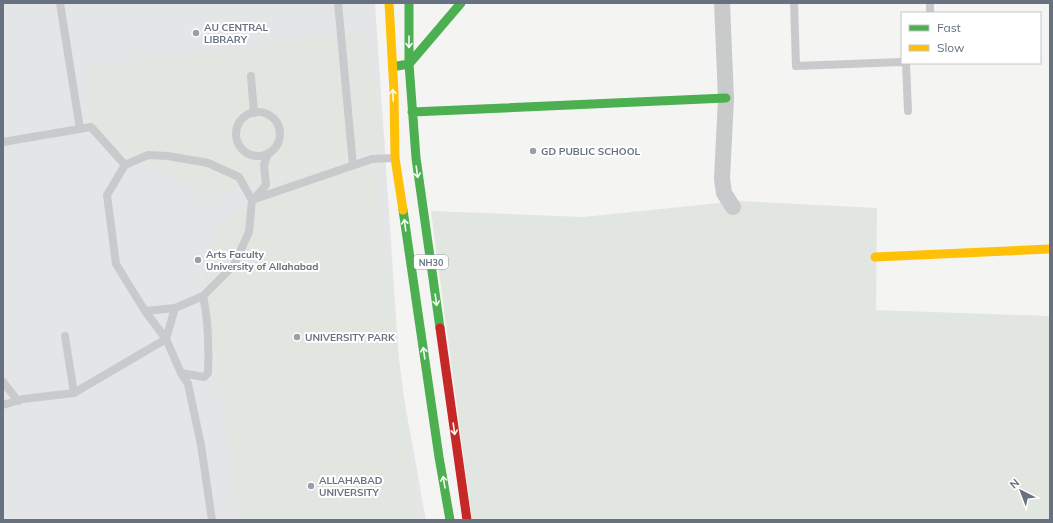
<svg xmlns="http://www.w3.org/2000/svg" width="1053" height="523" font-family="Mulish,sans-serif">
<rect width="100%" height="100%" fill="#f4f4f3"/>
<path fill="#e4e5e6" d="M3,3H375L400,376L426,520H3Z"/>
<path fill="#e2e6e1" d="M365,30L385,144L206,197L91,127L88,68Z
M302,170L376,173L419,520H240L202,262L229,216Z
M739,201L877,208L876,310L1050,316V520H472L431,211L583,217Z"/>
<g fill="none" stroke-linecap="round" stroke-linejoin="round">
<path stroke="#c9cacb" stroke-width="8" d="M60,3L80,129
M338,3L353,165
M794,3L796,66L902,62
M930,3V13
M906,63L908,111
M251,76L254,113
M236 134a22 22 0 1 1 44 0a22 22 0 1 1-44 0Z
M3,142L91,127L125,165
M252,200L372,159L394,158
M253,200L266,185L264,165L268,153
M175,308L166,339L181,373L204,377L208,373C209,347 209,322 203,296
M65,336L74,393
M181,373L188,384L201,445L212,520
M3,382L18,401
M3,405L23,399L74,393L166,339L145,311L116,264L107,195L125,165L148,155L168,156L208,163L239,177L252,200L249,232L234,265L203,296L175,308L145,311"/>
<path stroke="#c9cacb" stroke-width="16" d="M722,3L726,98L722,179L724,193L733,207"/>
<path stroke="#4caf50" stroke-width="9" d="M409,3V64L416,158L440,328
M397,66L409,64L461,3
M412,112L726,98
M403,210L439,457L450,520"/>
<path stroke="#ffc107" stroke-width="9" d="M389,3L394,92L395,158L403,210
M875,257L1050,249"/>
<path stroke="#c62828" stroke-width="9" d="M440,328L467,520"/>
</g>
<defs><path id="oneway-shaft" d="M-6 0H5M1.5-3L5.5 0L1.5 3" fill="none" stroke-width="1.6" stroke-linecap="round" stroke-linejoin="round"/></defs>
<g stroke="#f6fbf6">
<use href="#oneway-shaft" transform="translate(409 42) rotate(90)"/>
<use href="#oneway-shaft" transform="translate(393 95) rotate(-92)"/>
<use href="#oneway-shaft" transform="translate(417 172) rotate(82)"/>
<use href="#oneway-shaft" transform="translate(405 225) rotate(-98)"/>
<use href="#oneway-shaft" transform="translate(436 300) rotate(82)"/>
<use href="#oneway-shaft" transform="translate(424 353) rotate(-98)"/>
<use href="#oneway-shaft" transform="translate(454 429) rotate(82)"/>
<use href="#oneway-shaft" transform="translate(444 482) rotate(-100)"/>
</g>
<g fill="#989fa8" stroke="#fff" stroke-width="1.5">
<circle cx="196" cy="33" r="4"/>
<circle cx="533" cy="151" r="4"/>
<circle cx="198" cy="260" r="4"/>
<circle cx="297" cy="337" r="4"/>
<circle cx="311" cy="486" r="4"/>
</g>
<g text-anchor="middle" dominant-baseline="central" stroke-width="4" stroke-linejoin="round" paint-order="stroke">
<rect fill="#fff" stroke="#959ca6" stroke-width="1" x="414" y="255" width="34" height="14" rx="3"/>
<g font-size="9" font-weight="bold" fill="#677180">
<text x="431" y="262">NH30</text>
</g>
<g font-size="10" font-weight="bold" fill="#677180" stroke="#fff" text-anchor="start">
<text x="204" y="27">AU CENTRAL<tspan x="204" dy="12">LIBRARY</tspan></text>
<text x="541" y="151">GD PUBLIC SCHOOL</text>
<text x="206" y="254">Arts Faculty<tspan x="206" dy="12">University of Allahabad</tspan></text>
<text x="305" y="337">UNIVERSITY PARK</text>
<text x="319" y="480">ALLAHABAD<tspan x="319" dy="12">UNIVERSITY</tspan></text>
</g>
</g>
<rect width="1053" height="523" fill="none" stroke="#677180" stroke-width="8"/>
<rect x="901" y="12" width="140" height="52" fill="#ffffff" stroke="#c2c6cc"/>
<rect x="909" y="25" width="20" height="6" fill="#4caf50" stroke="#c2c6cc"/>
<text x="937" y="32" font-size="12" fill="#677180">Fast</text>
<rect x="909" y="45" width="20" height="6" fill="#ffc107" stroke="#c2c6cc"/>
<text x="937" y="52" font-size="12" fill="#677180">Slow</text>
<g transform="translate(1021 491) rotate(318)" stroke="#ffffff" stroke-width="3" paint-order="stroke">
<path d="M0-3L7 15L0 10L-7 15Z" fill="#677180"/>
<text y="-6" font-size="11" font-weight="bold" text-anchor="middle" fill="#677180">N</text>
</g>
</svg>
